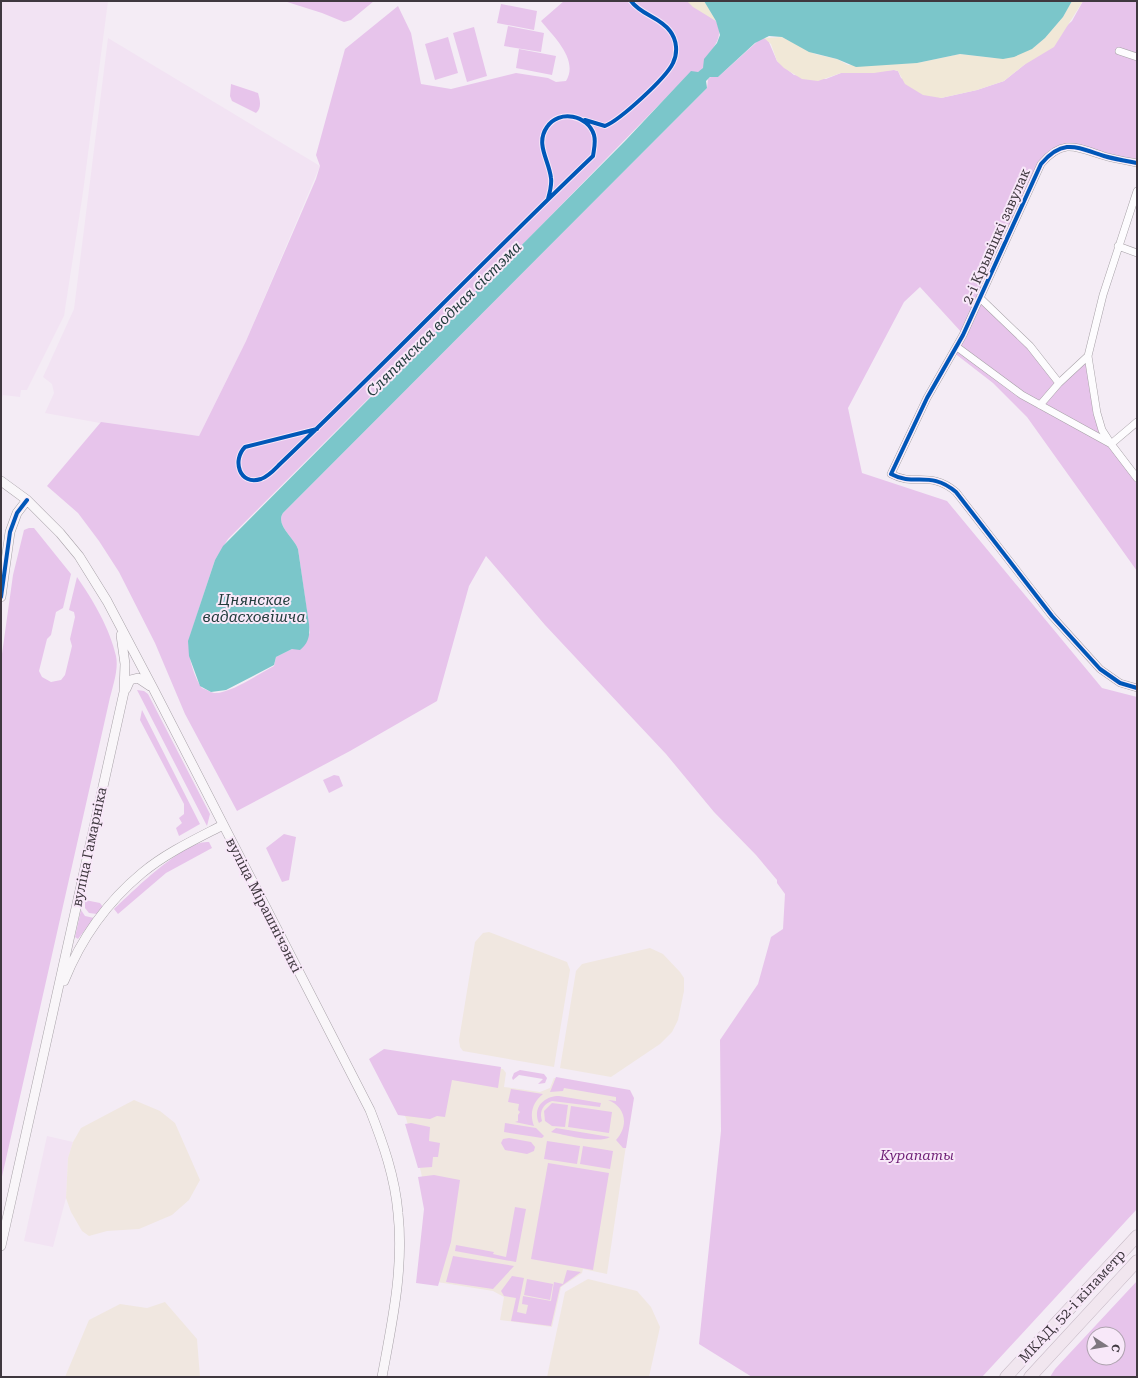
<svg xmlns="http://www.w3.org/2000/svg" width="1138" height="1378" font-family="'Roboto Serif',serif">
<rect width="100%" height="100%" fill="#f4ecf5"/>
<path fill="#f2e3f3" d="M1,1H108L83,192L64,316L27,390H21L20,397L3,395L2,398Z
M108,38L320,166L246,341L199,436L111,425L45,413L54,393L52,384L43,377L74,309Z
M47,1136L73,1142L68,1158L66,1198L53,1247L24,1241Z"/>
<path fill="#f0e7e0" d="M489,932L567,962L570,970L554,1067L463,1051L460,1047L459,1040L475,942L483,933Z
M650,948L663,954L680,972L684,978V991L678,1020L672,1032L660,1044L611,1077L560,1068L576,971L582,964Z
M384,1051L503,1069L506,1073L504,1087L540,1092L550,1088L554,1078L625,1090L633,1098L607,1274L583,1269L582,1273L561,1287L552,1327L500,1320L504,1297L493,1291L431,1281L426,1199L421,1172L406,1118L374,1057Z
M134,1100L160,1111L175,1123L200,1180L189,1200L172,1215L139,1229L107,1231L89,1236L82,1231L71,1212L66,1198L68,1158L73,1142L81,1128Z
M588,1279L637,1291L651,1307L660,1327L649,1377H547L565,1292Z
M165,1302L197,1339L200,1377H65L89,1320L120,1304L147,1308Z"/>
<path fill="#e7c4eb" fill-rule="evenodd" d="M284,1H374L351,20L344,22L322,13Z
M564,1H687L716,21C724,37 715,45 706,58C704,62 705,66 702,70L698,72H691L525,242L228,539L215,560L190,636C186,651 193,676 202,688C205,689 210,692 214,693C230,694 260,673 274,666L276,657L292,649L310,633L298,549C294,537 275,525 283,513L707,88L708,79L712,76L718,77L759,40L764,38L768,40L777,61L794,75L826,79L841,73L894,70L898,71L901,78L941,98L977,90L1004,81L1024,65L1072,21L1083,1H1137V163L1074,146L1048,155L980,298L1030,346L1059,383L1088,356L1099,422L1137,478V571L1027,417L993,383L953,352L963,334L920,287L904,302L848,408L862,473L947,501L1102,688L1137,697V1209L982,1377H752L699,1344L721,1131L720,1040L758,984L771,937L783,929L785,894L777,883V880L756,855L714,812L666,754L545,625L486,556L469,586L437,701L350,751L237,811L185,714L155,643L119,572L99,541L78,513L47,486L101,422L199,436L246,341L316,179L320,166L316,155L345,49L398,6L411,33L421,84L451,89L516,73L548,78L556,82L566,81C579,60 554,37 541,21Z
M501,4L537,11L534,30L497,23Z
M508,26L544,33L541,52L504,46Z
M474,27L487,76L467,82L453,33Z
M448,37L458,73L435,80L425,44Z
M519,49L556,56L552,75L516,68Z
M231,84L258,93C260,100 262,108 256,113L232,101L230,96Z
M29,528H34L71,574L63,608L56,612L51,635L47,639L39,671L42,677L51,682L61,680L65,675L72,646L70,639L75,617L74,612L69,610L77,577C93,600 110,629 116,656C119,670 112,688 109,702L1,1181V661L13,575L24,530Z
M137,690L144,691L148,694L210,814L207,826Z
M142,710L200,824L179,836L176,828L182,823L179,818L184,814V804L140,720Z
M334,775L339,776L343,786L329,793L323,780Z
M284,834L296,837L289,880L282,882L266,848Z
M209,842L212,848L166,873L118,914L114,909C131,893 185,839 209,842Z
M85,900L100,903L103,907L97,914L89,913L85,908Z
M81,910L85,916L94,918L78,939L75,937Z
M384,1049L501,1067L498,1088L452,1080L445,1117L437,1116L430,1119L398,1115L369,1059Z
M520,1070L544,1074L547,1078L545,1083L538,1084L543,1079L519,1075L513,1080L512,1078L514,1073Z
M556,1077L630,1090L634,1098L626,1148H623L616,1140C629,1126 626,1107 608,1100L616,1101V1097L564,1088L563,1091L550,1092Z
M511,1089L543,1094C533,1102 529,1113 534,1126L515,1122L518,1121V1115L520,1112L518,1110L519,1104L508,1102Z
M559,1096L601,1103L600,1107L552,1101C543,1104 539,1112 542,1121L539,1123C532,1108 544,1096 559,1096Z
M552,1103L568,1105L565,1127L552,1126L545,1121L544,1111Z
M571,1106L612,1112L609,1133L568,1127Z
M411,1123L430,1127L429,1141L440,1143L438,1157H433L432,1167L418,1168L405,1124Z
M505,1123L536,1128L544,1136L542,1138L504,1132Z
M556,1128L610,1137C599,1144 564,1135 551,1132Z
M509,1138L531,1142L535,1147L534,1151L527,1154L505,1150L501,1143L503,1139Z
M547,1141L580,1146L577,1164L544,1159Z
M583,1146L613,1151L610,1169L580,1164Z
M548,1163L609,1173L593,1270L531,1259Z
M434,1175L460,1180L451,1242L438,1286L416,1283L424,1209L418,1177Z
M515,1207L526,1209L516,1262L455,1251L456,1245L494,1252L493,1254L506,1257Z
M453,1256L514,1266L493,1289L446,1282Z
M567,1270L581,1272L560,1287L551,1326L511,1321L516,1298L504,1296L501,1291L512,1276L524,1278L517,1312L526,1314L528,1305L522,1304L523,1296L551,1301L554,1282L563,1284Z
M527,1279L553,1284L550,1300L524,1295Z
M1137,1281V1377H1050L1055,1369ZM1094,1334H1118V1358H1094Z"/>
<path fill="#f1e8d7" d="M687,1H704L716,21L693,7Z
M1072,1H1083L1054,47L1024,65L1004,81L977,90L941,98L923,95L905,84L898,71L894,70L874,73H841L818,81L802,79L784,68L777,61L771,44L764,38L782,37L815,54L837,59L848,65L917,63L960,54L994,58L1032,49L1045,38L1063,17Z"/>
<path fill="#7bc6ca" d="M704,1H1072L1063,17L1045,38L1032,49L1014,57L1003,59L960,54L917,63L856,67L837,59L809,52L782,37L769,36L755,43L718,77H710L706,81L707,88L283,513C275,525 294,537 298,549L309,624C310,635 309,643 300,650L292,649L276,657L274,665L226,690L211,692L200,686L189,656L188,641L215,560L223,546L626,140L691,71L698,72L703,68L704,59L717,43L720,35L716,21Z"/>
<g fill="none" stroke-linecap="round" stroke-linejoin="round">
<g stroke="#a8a2a8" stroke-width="8">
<path id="street" d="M1119,51L1137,57
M1137,163C1126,161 1114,159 1104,156C1076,147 1063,138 1041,164L963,335L927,398L891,474C915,487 930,470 956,492L1052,616L1100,669L1120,683L1137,688
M1137,191L1103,295L1088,356L1097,413L1102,430L1111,444L1137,478
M1118,246L1137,253
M980,298L1030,346L1059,383
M957,347L1022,395L1111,444
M1040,405L1059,383L1088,356
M1111,444L1137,422"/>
</g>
<g stroke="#a8a2a8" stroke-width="10">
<path id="secondary" d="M1,481L27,500L60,533L79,556L107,601L154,690L370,1110C383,1143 395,1177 398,1213C404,1268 392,1323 382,1377
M1,597L10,532L17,513L27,500
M126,689L130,680L138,678L150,686
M64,981C81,939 107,902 142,873C166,853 196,839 223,825
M1,1246L124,692L125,664L121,635"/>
</g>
<g stroke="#c7bac6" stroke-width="13">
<path id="highway" d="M1006,1377L1137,1236
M1030,1377L1137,1261"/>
</g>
<use href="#street" stroke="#fdfcfe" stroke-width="7"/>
<use href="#secondary" stroke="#f9f6f9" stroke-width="9"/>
<use href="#highway" stroke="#f1e6ef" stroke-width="12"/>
<g stroke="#f8e8f9" stroke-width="6">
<path id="cycleway" d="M585,120L605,126C620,120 666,78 673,63C678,53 677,40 670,31C660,17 641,15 631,1
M1137,163C1126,161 1114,159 1104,156C1076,147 1063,138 1041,164L963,335L927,398L891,474C915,487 930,470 956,492L1052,616L1100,669L1120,683L1137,688
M317,429L245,447C232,460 239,486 261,479C269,476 274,470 280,464C386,363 487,257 593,156C594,149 596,142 594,135C588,115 559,109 547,127C535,144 549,160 551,178C552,185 550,192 548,199
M1,597L10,532L17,513L27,500"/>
</g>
<use href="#cycleway" stroke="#0057b8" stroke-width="4"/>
</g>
<g text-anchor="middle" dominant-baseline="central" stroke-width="4" stroke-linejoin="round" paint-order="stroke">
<g font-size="14" fill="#3f383f" stroke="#f8e8f9">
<text transform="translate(996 236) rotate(-66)">2-і Крывіцкі завулак</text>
<text transform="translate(89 847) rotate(-78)">вуліца Гамарніка</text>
<text transform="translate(264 905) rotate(63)">вуліца Мірашнічэнкі</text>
<text transform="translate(1072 1306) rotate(-47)">МКАД, 52-і кіламетр</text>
</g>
<g font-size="14" font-style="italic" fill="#6e1e75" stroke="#f8e8f9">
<text x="917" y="1155">Курапаты</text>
</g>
<g font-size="15" font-style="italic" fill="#233c3c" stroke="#f8e8f9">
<text transform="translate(444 319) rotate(-45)">Сляпянская водная сістэма</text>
<text x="254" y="600">Цнянскае<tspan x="254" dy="17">вадасховішча</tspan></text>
</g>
</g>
<rect width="1138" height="1378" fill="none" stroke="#3f383f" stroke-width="4"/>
<g transform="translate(1106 1346) rotate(102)"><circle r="19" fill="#f8e8f9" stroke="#aea2af"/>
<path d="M0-3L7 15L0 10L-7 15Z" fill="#7e777f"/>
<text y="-6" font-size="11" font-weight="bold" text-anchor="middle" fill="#3f383f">С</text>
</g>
</svg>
